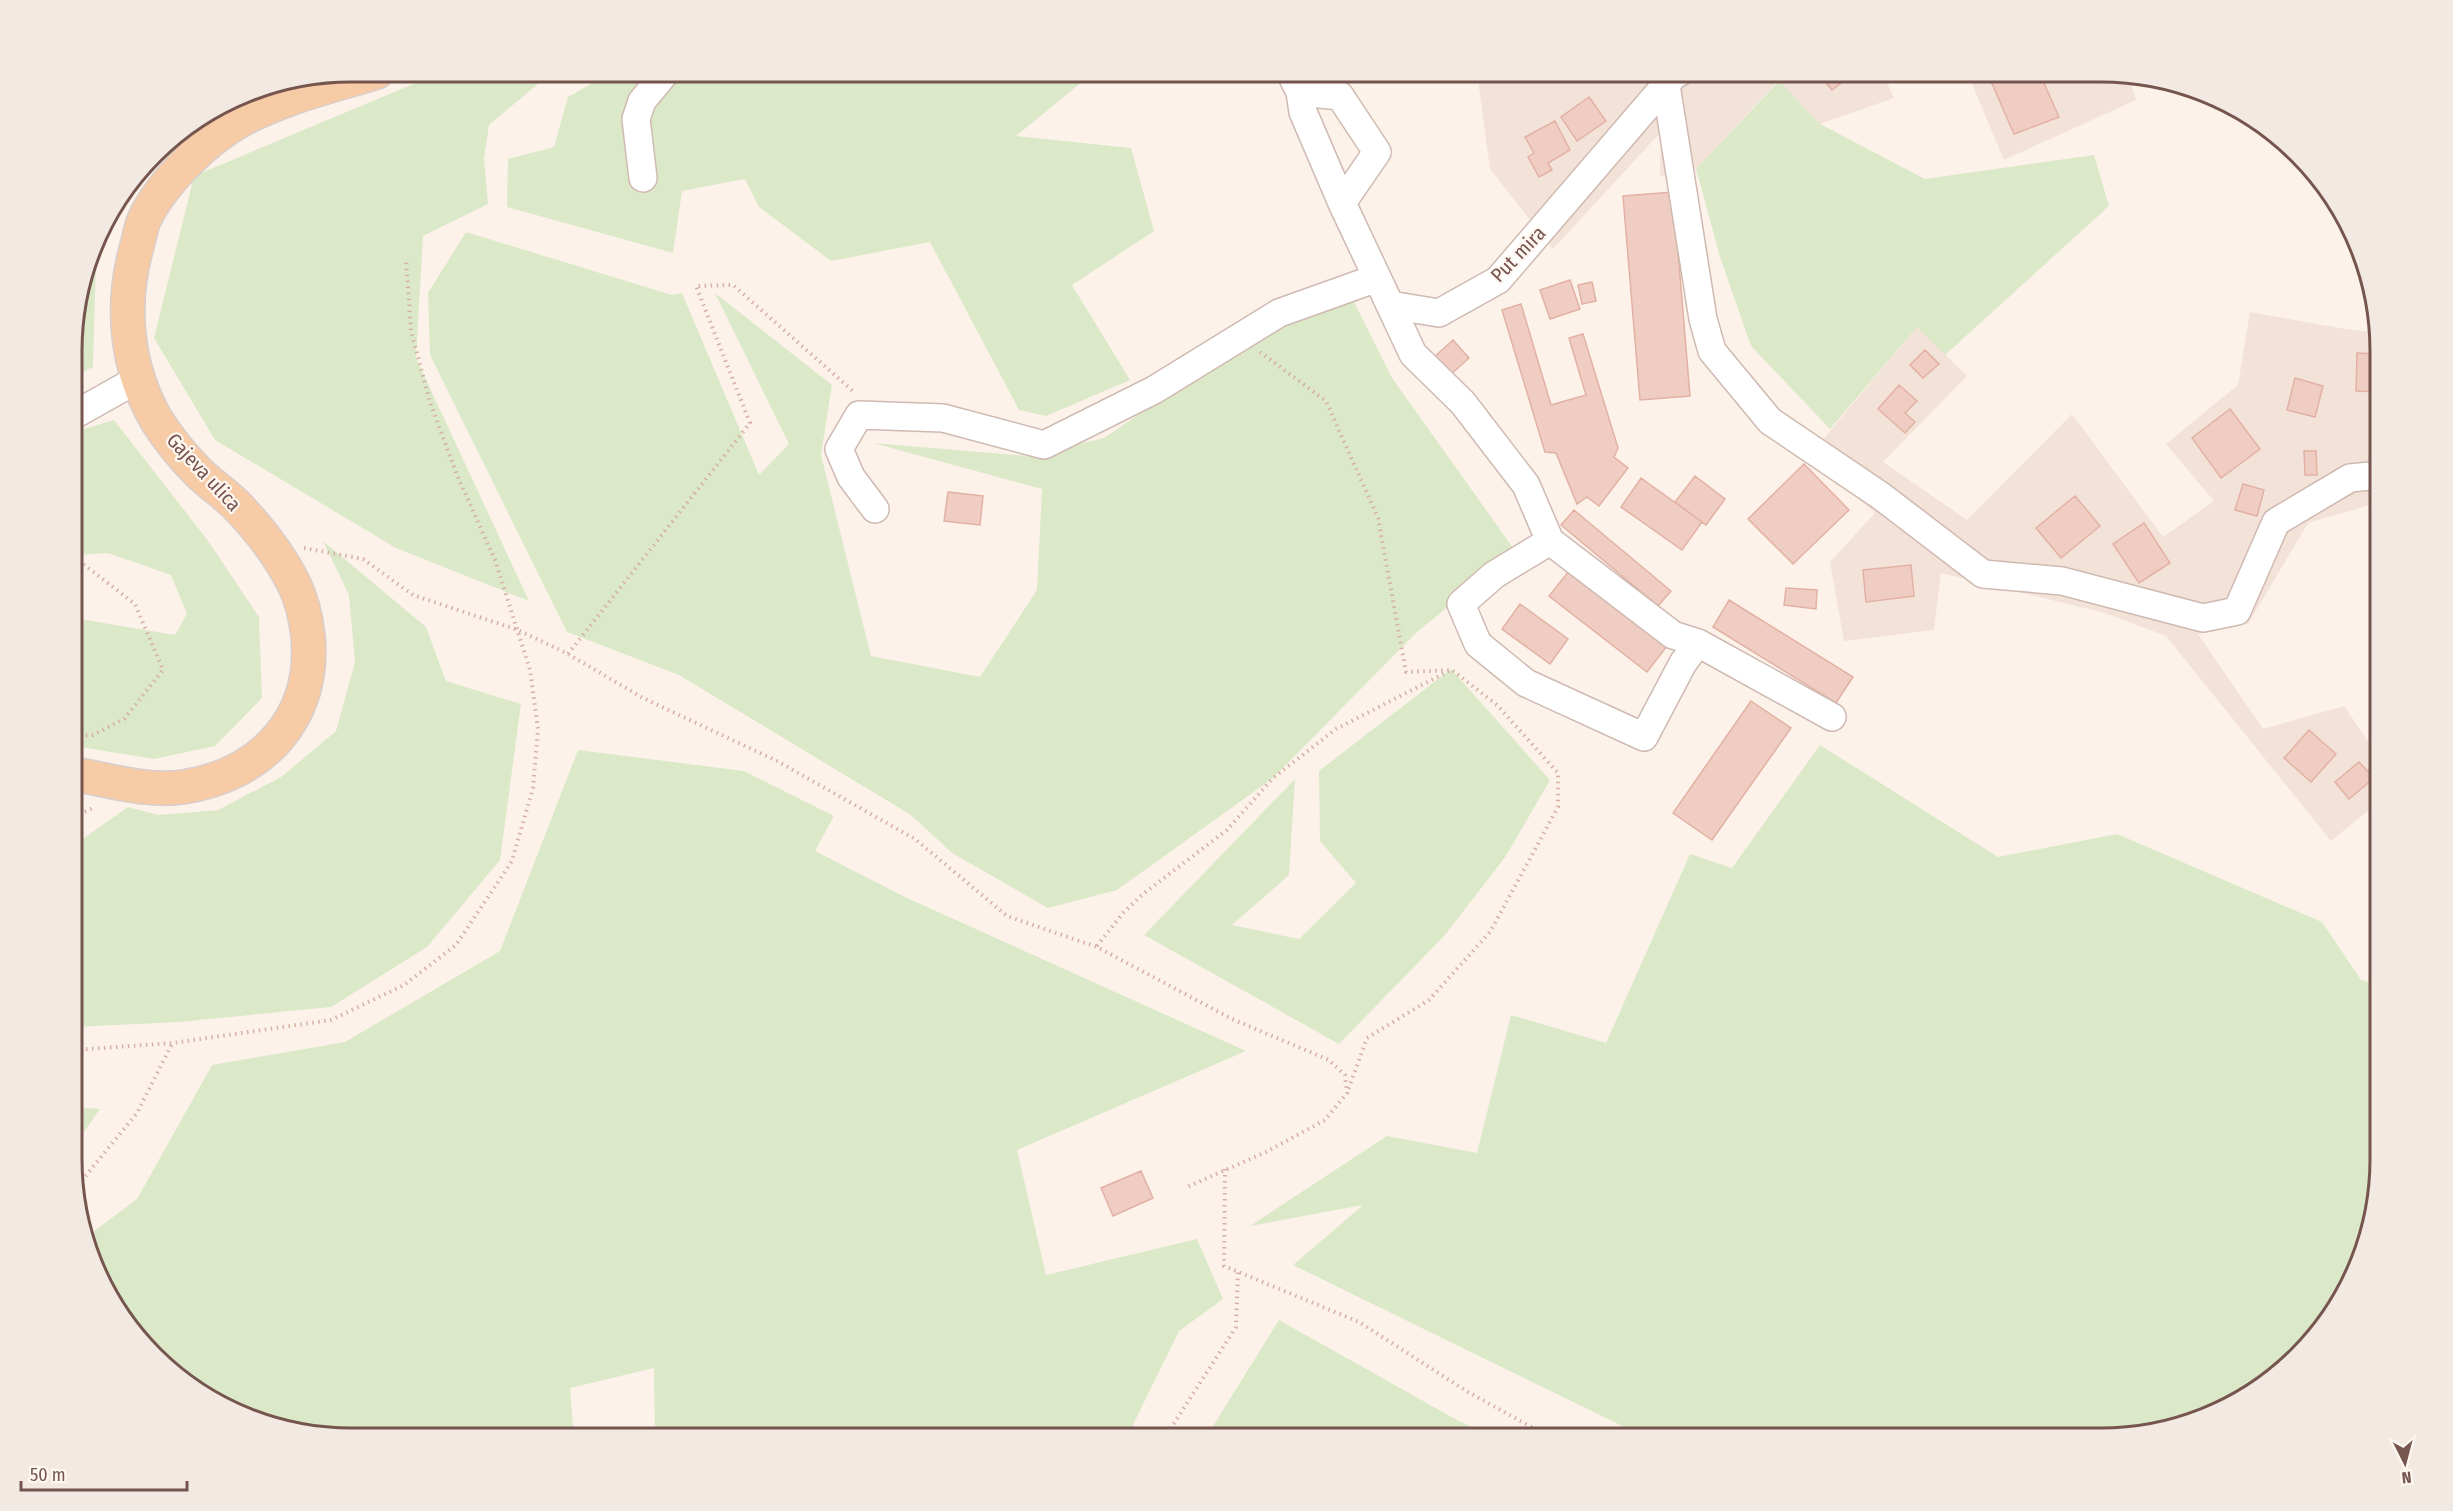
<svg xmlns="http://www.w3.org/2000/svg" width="2453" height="1511" font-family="'Fira Sans Condensed',sans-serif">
<rect width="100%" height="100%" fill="#fcf2ea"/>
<path fill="#f3e2d8" d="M1477,72H1882L1894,98L1820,124L1778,81L1696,169L1660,176L1661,132L1553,249L1490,169Z
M1967,72H2102L2129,76L2136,100L2004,160Z
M2250,312L2346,329L2380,333V502L2308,523L2248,624L2198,634L2263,729L2344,706L2380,759V801L2331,841L2166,636L2105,613L1941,573L1934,630L1844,641L1830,562L1875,513L1809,456L1917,327L1967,376L1883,462L1967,520L2072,414L2163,537L2214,501L2166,444L2238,385Z"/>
<path fill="#dbe9c8" d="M442,72H552L489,125L484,159L488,204L423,236L416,358L529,601L396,548L215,440L154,338L194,176Z
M612,72H1094L1016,136L1131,148L1154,231L1072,285L1130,380L1046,416L1019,410L930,242L831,261L759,207L745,179L682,191L673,253L507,207L508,159L554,147L568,97Z
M1779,81L1820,124L1925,179L2094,155L2109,206L1945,355L1917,327L1830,429L1751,346L1720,257L1696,169Z
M116,209L96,262L93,367L74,376V316L101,228Z
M466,232L672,295L682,293L759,475L789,444L715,293L832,385L821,455L871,656L980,677L1037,590L1042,489L873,443L1027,456L1104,438L1203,371L1348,290L1392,378L1516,552L1417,632L1273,778L1117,890L1048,908L952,853L911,815L679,675L567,632L430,355L428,293Z
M114,420L209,542L259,617L262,698L215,746L154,759L74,746V616L80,619L175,635L187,614L171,575L108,553L74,555V432Z
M323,541L426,627L446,681L521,704L500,860L427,947L331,1007L179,1022L74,1027V845L128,807L158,815L218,810L281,777L336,731L355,662L349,595Z
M1451,669L1550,780L1506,856L1445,935L1339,1044L1144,935L1295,779L1289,875L1232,925L1299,939L1356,883L1320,841L1319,771Z
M1820,745L1998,857L2117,834L2322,922L2361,980L2380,985V1177L2343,1299L2299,1357L2241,1401L2119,1438L1649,1439L1293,1265L1363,1205L1250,1226L1387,1136L1477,1153L1511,1015L1606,1043L1690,854L1732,868Z
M578,750L744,771L834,816L815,851L907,898L1246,1051L1017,1150L1046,1275L1197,1239L1223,1299L1179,1331L1126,1439H655L654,1368L570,1388L574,1439H351L279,1429L212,1401L119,1314L89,1235L137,1199L212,1065L345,1042L500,951Z
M74,1107L100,1109L74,1146Z
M1279,1320L1457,1420L1498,1439H1205Z"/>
<path fill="#f0cdc2" stroke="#e2b1a4" stroke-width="1.5" d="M1817,72H1855L1832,90Z
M1987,72H2039L2059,117L2014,134Z
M1589,97L1606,121L1577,141L1561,117Z
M1555,121L1570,150L1548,163L1552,170L1539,177L1528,157L1534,153L1525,137Z
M1673,192L1690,396L1640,400L1623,196Z
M1570,280L1580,309L1550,319L1540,290Z
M1592,282L1596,301L1582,304L1578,285Z
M1521,304L1551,405L1586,395L1569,338L1583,334L1618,448L1614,457L1628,468L1599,506L1587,497L1577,504L1556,453L1545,452L1502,310Z
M1453,340L1469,358L1449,376L1433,358Z
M1925,350L1939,364L1923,378L1910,365Z
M2357,353L2380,354V392L2356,391Z
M2295,378L2323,386L2315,417L2287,410Z
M1899,385L1917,401L1905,413L1915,422L1905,433L1878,409Z
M2230,409L2260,449L2221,478L2192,438Z
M2304,451H2316L2317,475H2305Z
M1804,464L1849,510L1793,564L1748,519Z
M1695,476L1725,499L1706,525L1675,502Z
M1641,478L1702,522L1682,550L1621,507Z
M2243,484L2264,490L2257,516L2235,510Z
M948,492L983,496L980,525L944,521Z
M2075,496L2100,526L2061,558L2036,528Z
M1574,510L1671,591L1658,606L1561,525Z
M2144,523L2170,563L2139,583L2113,544Z
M1911,565L1914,596L1866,602L1863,570Z
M1573,566L1671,641L1647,672L1549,596Z
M1786,588L1817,590L1816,609L1784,605Z
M1729,600L1853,677L1836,703L1713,627Z
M1520,604L1568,639L1550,664L1502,629Z
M1751,701L1791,728L1712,840L1673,813Z
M2309,730L2336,754L2311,782L2284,758Z
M2359,762L2374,778L2349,799L2335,782Z
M1141,1171L1153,1198L1113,1216L1101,1188Z"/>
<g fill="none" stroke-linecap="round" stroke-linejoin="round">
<g stroke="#cfbab2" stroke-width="30">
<path id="minor" d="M1290,72L1300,92L1303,112L1342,203L1390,305L1439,313L1498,280L1675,74L1680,72
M1666,85L1703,319L1712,351L1770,421L1881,496L1983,574L2062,581L2203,618L2237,611L2276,522L2350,478L2380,475
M1300,92L1340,96L1377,152L1342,203
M194,125L211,140
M643,178L636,119L642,101L666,72
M1390,305L1413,354L1463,403L1526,485L1550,541L1494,575L1461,604L1478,644L1526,683L1644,737L1683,663L1698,643
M74,415L138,379
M875,509L851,477L839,449L859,415L943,418L1044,445L1154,390L1279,313L1377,278
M1550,541L1673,635L1698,643L1832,717"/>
</g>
<g stroke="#d8cfcd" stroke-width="36">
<path id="major" d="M74,774C108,780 148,792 183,787C262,775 316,718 308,636C306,619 302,600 294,584C280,556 261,531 239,508C227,495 211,485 198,472C184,458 168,438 157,421C126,368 120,305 137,246C139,238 141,228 144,220C162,182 206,139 243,119C284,97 332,86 377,72"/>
</g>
<path stroke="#d5b0a5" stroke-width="4" stroke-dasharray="1.5 4.5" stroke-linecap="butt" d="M1260,352L1326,401L1378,518L1406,672L1452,670L1497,705L1558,773V807L1490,932L1429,1000L1367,1038L1348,1090
M304,548L363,559L413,595L518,630L568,654L643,698L777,761L915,839L1007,916L1097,947L1232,1019L1329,1060L1345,1075L1347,1093L1325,1120L1266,1152L1185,1188
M74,557L135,604L163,670L124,719L93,735L74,736
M568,654L750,423L696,286L733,285L854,392
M74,817L95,807
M1097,946L1123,913L1143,894L1227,830L1273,778L1336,729L1449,671
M74,1050L173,1043L331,1020L404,985L456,945L512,861L533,788L538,729L530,670L495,560L457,475L430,402L411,331L406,260
M1225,1169L1224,1266L1359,1322L1468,1392L1553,1439
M74,1190L137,1113L172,1044
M1164,1439L1236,1327L1238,1272"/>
<use href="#minor" stroke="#fff" stroke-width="27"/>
<use href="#major" stroke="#f6cba6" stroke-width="33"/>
</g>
<g text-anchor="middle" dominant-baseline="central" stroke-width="4.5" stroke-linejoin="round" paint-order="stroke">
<g font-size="20" fill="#75554e" stroke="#fef6f0">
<text transform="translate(1518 254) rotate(-46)">Put mira</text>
<text transform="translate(204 472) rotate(47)">Gajeva ulica</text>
</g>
</g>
<path d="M0 0H2453V1511H0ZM351 82H2101A269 269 0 0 1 2370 351V1159A269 269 0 0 1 2101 1428H351A269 269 0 0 1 82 1159V351A269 269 0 0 1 351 82Z" fill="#f3e9e3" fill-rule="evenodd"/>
<path fill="none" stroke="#75554e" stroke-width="3" d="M351 82H2101A269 269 0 0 1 2370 351V1159A269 269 0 0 1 2101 1428H351A269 269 0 0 1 82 1159V351A269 269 0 0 1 351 82Z"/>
<g transform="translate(2405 1463) rotate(174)" stroke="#fef6f0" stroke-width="4.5" paint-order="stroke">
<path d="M0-4.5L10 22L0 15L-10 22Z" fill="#75554e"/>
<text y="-9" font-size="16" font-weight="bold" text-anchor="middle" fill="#75554e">N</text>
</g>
<path d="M21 1481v9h166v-9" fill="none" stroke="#75554e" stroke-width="3"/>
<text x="30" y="1481" font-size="18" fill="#75554e" stroke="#fef6f0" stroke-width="4.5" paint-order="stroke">50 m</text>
</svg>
